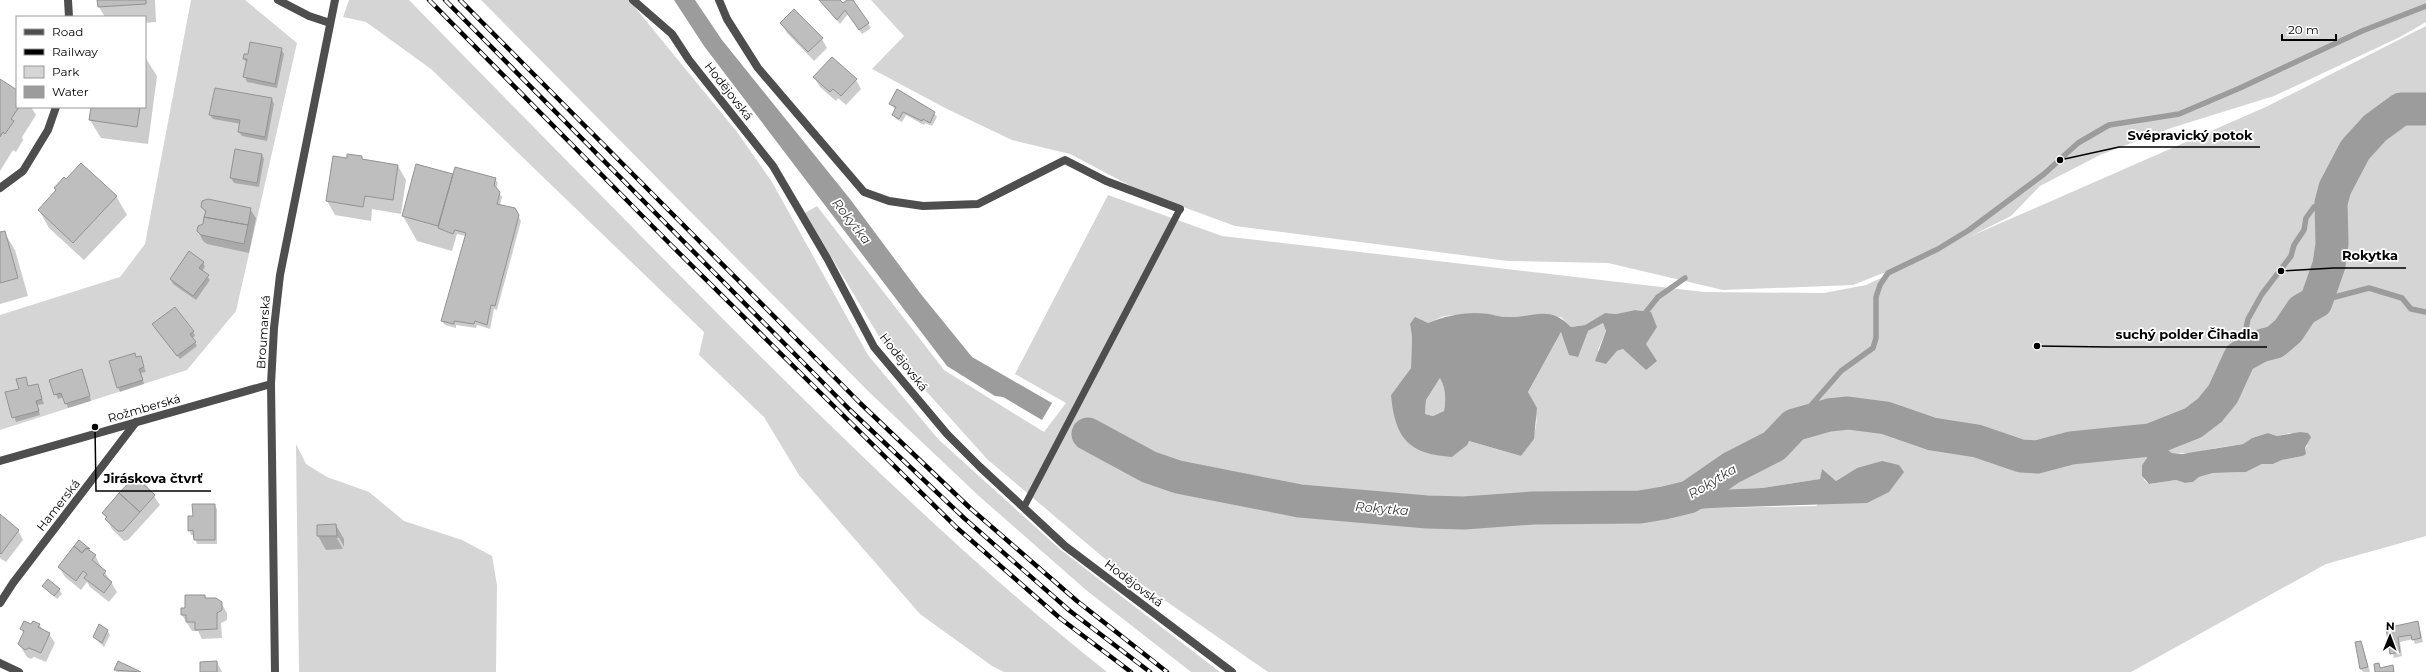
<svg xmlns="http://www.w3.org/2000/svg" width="2426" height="672" font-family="Montserrat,sans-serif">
<rect width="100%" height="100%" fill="#fff"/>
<path fill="#d5d5d5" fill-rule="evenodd" d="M191,0H245L297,43L236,311L187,370L0,430V315L120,277L145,244ZM250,42L282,48L275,83L244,77L247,59H243L244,54H248ZM215,88L272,98L265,137L238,132L240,120L209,115ZM236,149L262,154L257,183L231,178ZM208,199L251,208L244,243L201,235L197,231L198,226L203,224ZM189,252L203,262L199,268L208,275L193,296L170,279ZM175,307L194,330L190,334L196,342L153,324ZM130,354L136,357L141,356L144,367L139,369L142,379L117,388L109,362ZM82,370L90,396L65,404L61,393L54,395L49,380ZM26,377L28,386L38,384L42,399L36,401L38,411L12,418L5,392L19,389L16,379Z
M349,0H409C512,105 616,211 720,316C844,440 969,563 1107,672H1004L992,666L920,614L799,475L764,417L699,355L704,332L431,69L366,22L343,17Z
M481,0H629L737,132L772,182L868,355L938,439L1061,550L1220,672H1191L1086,590L980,497L870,393Z
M871,0H2426V22L2400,37L2274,96L2171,128L2100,155L2040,186L2011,216L1969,237L2268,106L2426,26V536L2326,564L2131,672H1268L1104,558L987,459L883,343L805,213L817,206L944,370L1044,432L1066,403L1015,374L1108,195L1222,236L1704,292L1824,293L1866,285L1944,249L1853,285L1723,290L1608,263L1508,261L1235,226L1140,191L1070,154L1012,140L947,109L872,69L904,36ZM1635,310L1651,312L1646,344V370L1624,349L1617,351L1606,364L1598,350L1606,331L1603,323L1588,331L1561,332L1528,392C1542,418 1538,433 1521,456L1469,441L1391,395L1411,368L1412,337L1410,324L1428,323L1444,316L1478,313L1506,317H1561L1571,327L1585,325L1605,313L1616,314ZM2173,431L2168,450L2172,453H2195L2216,448L2243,444L2252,438L2268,433L2277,436L2290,433L2308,445L2305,448L2303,456L2282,460L2273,464H2262L2246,472L2213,473L2199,477L2193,482L2185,483L2176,480L2149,484L2144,480L2142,465L2147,458L2146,452L2135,441L2150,439ZM1857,468L1816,506L1712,508L1657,513L1644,500L1688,490L1702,484L1715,490L1762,488L1820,479L1822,470L1836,481Z
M1440,378C1446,389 1446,399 1444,411L1433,416L1425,414L1426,400Z
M296,444L306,464L327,477L369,492L404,521L462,540L492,556L497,585L496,672H299ZM336,524L337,535L317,536V525Z"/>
<path fill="#9c9c9c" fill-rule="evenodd" d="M674,0H695L722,40L850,199L920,293L972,357L1052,403L1042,420L1003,397L995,396L947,366L704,46Z
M1635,310L1651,312L1657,327L1646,344L1657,361L1646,370L1623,349L1617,351L1606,364L1595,361L1606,331L1603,323L1588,331L1578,357L1569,355L1561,332L1528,392L1537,408L1534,439L1521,456L1469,441L1467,445L1452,457C1409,454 1395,439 1391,395L1411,368L1412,337L1410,324L1415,317L1428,323C1448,315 1468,311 1489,314C1495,315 1501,317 1508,317C1534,318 1549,304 1571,327L1585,325L1605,313L1616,314ZM1440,378C1446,389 1446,399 1444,411L1433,416L1425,414L1426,400Z
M2173,430L2168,450L2172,453L2182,454L2243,444L2252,438L2268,433L2277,436L2300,432L2308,433L2311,437L2305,448L2306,454L2303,456L2282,460L2273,464H2262L2246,472L2213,473L2199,477L2193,482L2185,483L2176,480L2149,484L2142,476V465L2147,458L2146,452L2134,441L2150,439Z
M1882,461L1899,465L1904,472L1889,492L1867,503L1712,508L1656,513L1643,500L1688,490L1702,484L1715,490L1762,488L1820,479L1822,469L1836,481L1857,468Z"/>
<path fill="#0003" d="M98,0H155L156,22L145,23V17H105L99,7Z
M819,0H839L843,5L852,0L871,28L862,34L848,14L840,24Z
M781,23L822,39L827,48L814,61L787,33Z
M281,49L284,54L277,88L247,82L245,77L247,63L244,59Z
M145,57L157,76L148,144L101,138L90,120L92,107H145Z
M814,77L856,80L861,89L846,105L838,98L836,101L820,87Z
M0,80L17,107H31L36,115L22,137L23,140L16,152L13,150L0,171Z
M272,99L274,104L267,141L242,136L239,132L241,124L213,119L210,115Z
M890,104L934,113L937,117L932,126L925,123L924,125L906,115L902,122L896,119L893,115L896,110Z
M262,155L264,159L259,187L234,183L231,178Z
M334,157L348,159L362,157L364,161L398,166L406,180L401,214L372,209L371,221L335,215L327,201Z
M452,175L454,177L495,179L498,183L496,189L502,197L500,205L514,209L521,221L497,310L494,309L490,329L477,325L476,328L456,325V328L445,325L442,321L466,236L457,234L452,251L417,241L403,216Z
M66,181L116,196L127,215L84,260L49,228L39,210Z
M202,207L250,209L256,218L249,253L207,244L203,241L198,231L204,225L206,213Z
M4,232L15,250L28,296L0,304V233Z
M203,262L205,267L202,271L210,280L196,300L173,284L171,280Z
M156,329L193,331L195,336L192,338L197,346L180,359Z
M140,357L146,372L141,373L144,384L120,392L118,387L136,358Z
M84,375L91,401L68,408L64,397L58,399L50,380Z
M25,378L29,387L37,385L44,404L37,405L40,415L16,422L6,393L20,389Z
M143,480L160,505L128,540L124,541L112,529L103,513Z
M214,505L217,509V544H197L194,535H191L189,530L194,518Z
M0,516L18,530L23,540L6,562L0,558Z
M336,525L344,539V547L339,538H337L343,549L326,550L318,536Z
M86,547L95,555L100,565L99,567L105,572L117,592L109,602L90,587L87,582L81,590L65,577L59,567Z
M43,586L59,589L62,594L57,599Z
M205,596L207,599L221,603L227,613V620L221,623L222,638L202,639L198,631H192L182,615Z
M2418,622L2423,642L2415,644L2413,639L2400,642L2402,656L2394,658L2387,629Z
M39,624L43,630L49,634L55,643L46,662L34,657L31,659L27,657L19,644L24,634L21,629Z
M107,630L110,635L104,647L94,637Z
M2360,642L2363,647L2370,672H2363L2361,669L2357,643Z
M217,662L222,672H201Z
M118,663L138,672H116Z"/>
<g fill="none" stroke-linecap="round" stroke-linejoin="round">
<path stroke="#9c9c9c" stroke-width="5.5" d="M2316,302L2369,288L2402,298L2411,309L2426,312
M1646,312L1658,297L1685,278
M2240,357L2248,319L2262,294L2291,256L2294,245L2304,230L2306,218L2314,207L2324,201L2335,188
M1794,425L1841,371L1873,348L1876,338V297L1880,285L1888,273L1938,249L1969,230L2044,174L2078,143L2109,125L2179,114L2240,88L2362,31L2426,6"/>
<path stroke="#9c9c9c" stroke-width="33" d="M1088,434L1149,467L1178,477L1300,501L1427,512L1464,513L1533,508L1640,507L1664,503L1689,497L1731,468L1774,446L1794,425L1829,415L1848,413L1886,418L1932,434L1977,441L2021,456L2037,457L2071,448L2150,440L2193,423L2210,410L2223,394L2240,357L2260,346L2275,342L2288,331L2302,310L2316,302L2329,265L2332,244L2331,203L2335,188L2355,150L2375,128L2401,109H2426"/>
</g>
<path fill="#bebebe" stroke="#929292" d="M97,0H146V4L98,7Z
M819,0H840L843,3L847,0H853L869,23L859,30L845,10L837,20Z
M794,9L823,38L808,52L780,23Z
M250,42L282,48L275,84L243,77L247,59H243L244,54H248Z
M832,57L857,79L841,96L833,89L830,92L813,77Z
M0,79L17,90L19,107L11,119L14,121L5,134L3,132L0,137Z
M215,88L272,98L265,137L238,132L240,120L209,115Z
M897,89L935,112L930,123L923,119L922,121L903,112L899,119L892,115L896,107L889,104Z
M91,107H140L137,127L89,120Z
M235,149L262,154L257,183L230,178Z
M347,154L362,156V159L398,165L393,200L365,196L363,207L326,201L333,156L347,158Z
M81,163L117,196L73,243L38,210L56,190L54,188L64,177L66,179Z
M416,164L453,174L438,226L402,216Z
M455,167L496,178L494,185L500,192L497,204L515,208L519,215L495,306L491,305L487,325L475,321L474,324L454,321V324L441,321L466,233L455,230L453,234L438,228Z
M208,199L251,208L248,225L204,217L206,211L201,207L202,201Z
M204,217L248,225L244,244L201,235L197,231L198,226L203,224Z
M5,231L18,278L0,283V232Z
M189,251L204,262L199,268L209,275L193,296L170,279Z
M175,307L194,331L190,334L196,342L177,356L152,324Z
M135,353L136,357L141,356L144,367L139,369L143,380L117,388L109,361Z
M82,369L90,396L65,404L61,393L54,395L49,380Z
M26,377L28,386L38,384L42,399L36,401L39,411L12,418L5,392L19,389L16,379Z
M137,474L144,479L141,482L155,495L140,512L119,493Z
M119,493L140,512L123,531H118L105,519L107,517L102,513Z
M192,504H215V540H194L193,530L188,531V516H193Z
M0,514L19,530L1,554L0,553Z
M336,524L337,536H317V525Z
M79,540L90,549L86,548L82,553L74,546Z
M74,546L82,553L86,548L96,555L92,560L106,571L103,575L112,582L104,593L84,578L87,574L83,571L76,581L58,567Z
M48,579L60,589L54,596L42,586Z
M185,595H205V598H216L222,602V610L217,613V629L195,630V622H186V615H181V608H185Z
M24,621L31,624L33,621L40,624L38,627L50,633L41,653L29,648L25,650L18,644L24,631L20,629Z
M2418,621L2421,638L2412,640L2411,635L2398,637L2400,652L2390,654L2386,628Z
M99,624L108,630L102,643L93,637Z
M2361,641L2368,667L2360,669L2355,642Z
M118,661L141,672L114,670Z
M217,661V672H200V662Z
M2379,663L2380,668L2393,665L2394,672H2375L2374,664Z"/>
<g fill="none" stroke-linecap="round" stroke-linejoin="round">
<path stroke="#4e4e4e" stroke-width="7" d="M1024,507L1180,209"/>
<path stroke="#4e4e4e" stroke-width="8" d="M68,0L69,17
M278,0L309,16L330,23
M633,0L672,34L689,60L773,166L827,258L874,347L947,434L980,467L1065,546L1232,672
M719,0L727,19L758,68L864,192L889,201L923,206L978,204L1065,160L1106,181L1180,209
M0,188L23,171L48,130L56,107
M0,603L13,583L136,422
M0,663L19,672"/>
<path stroke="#4e4e4e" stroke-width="8" d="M0,461L271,384
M275,672L271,384L274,328L280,275L335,0"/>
<g stroke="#000" stroke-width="4.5">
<path id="rail" d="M429,0L672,246L956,527L1061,619L1131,672
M445,0L850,410L964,518L1070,611L1150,672
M460,0L860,403L970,508L1077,601L1167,672"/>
</g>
<use href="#rail" stroke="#fff" stroke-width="3" stroke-dasharray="9" stroke-linecap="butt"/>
</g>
<g text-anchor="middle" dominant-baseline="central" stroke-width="3.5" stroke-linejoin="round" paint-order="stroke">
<g font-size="12" fill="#000" stroke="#fff">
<text transform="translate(729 91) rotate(52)">Hodějovská</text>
<text transform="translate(263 332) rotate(-86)">Broumarská</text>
<text transform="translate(904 362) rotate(52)">Hodějovská</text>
<text transform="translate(144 408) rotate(-16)">Rožmberská</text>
<text transform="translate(58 505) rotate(-52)">Hamerská</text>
<text transform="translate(1134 583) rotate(37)">Hodějovská</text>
</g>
<g font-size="13" font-style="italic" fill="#3d3d3d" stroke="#fff">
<text transform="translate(852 221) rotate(52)">Rokytka</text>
<text transform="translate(1712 481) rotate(-31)">Rokytka</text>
<text transform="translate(1382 508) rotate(5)">Rokytka</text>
</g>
</g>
<path fill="none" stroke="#000" stroke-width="1.5" d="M2060 160L2119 147H2260M2281 271L2334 268H2406M2037 346L2108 347H2267M95 427L96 491H211"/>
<g fill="#000" stroke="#fff" stroke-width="1.5">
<circle cx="2060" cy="160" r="4"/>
<circle cx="2281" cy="271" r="4"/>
<circle cx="2037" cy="346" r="4"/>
<circle cx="95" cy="427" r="4"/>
</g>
<g font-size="13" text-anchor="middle" font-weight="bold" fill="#000" stroke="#fff" stroke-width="3.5" stroke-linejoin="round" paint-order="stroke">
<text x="2190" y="140">Svépravický potok</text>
<text x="2370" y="260">Rokytka</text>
<text x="2187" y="339">suchý polder Čihadla</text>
<text x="153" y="483">Jiráskova čtvrť</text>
</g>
<rect x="16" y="16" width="130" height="92" fill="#ffffff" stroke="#999999"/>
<rect x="24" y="29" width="20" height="6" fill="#4e4e4e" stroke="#999999"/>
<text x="52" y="36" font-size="12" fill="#000000">Road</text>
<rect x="24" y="49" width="20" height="6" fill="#000000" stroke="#999999"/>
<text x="52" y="56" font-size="12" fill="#000000">Railway</text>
<rect x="24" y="66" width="20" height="12" fill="#d5d5d5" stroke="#999999"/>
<text x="52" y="76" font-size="12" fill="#000000">Park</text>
<rect x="24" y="86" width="20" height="12" fill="#9c9c9c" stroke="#999999"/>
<text x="52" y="96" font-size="12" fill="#000000">Water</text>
<g transform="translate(2390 636) rotate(1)" stroke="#ffffff" stroke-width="3" paint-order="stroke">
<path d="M0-3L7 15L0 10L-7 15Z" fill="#000000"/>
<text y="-6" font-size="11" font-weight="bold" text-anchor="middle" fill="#000000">N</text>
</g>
<path d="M2282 34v6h54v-6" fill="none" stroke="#000000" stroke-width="2"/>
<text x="2288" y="34" font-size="12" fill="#000000" stroke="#ffffff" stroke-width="3" paint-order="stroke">20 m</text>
</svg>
